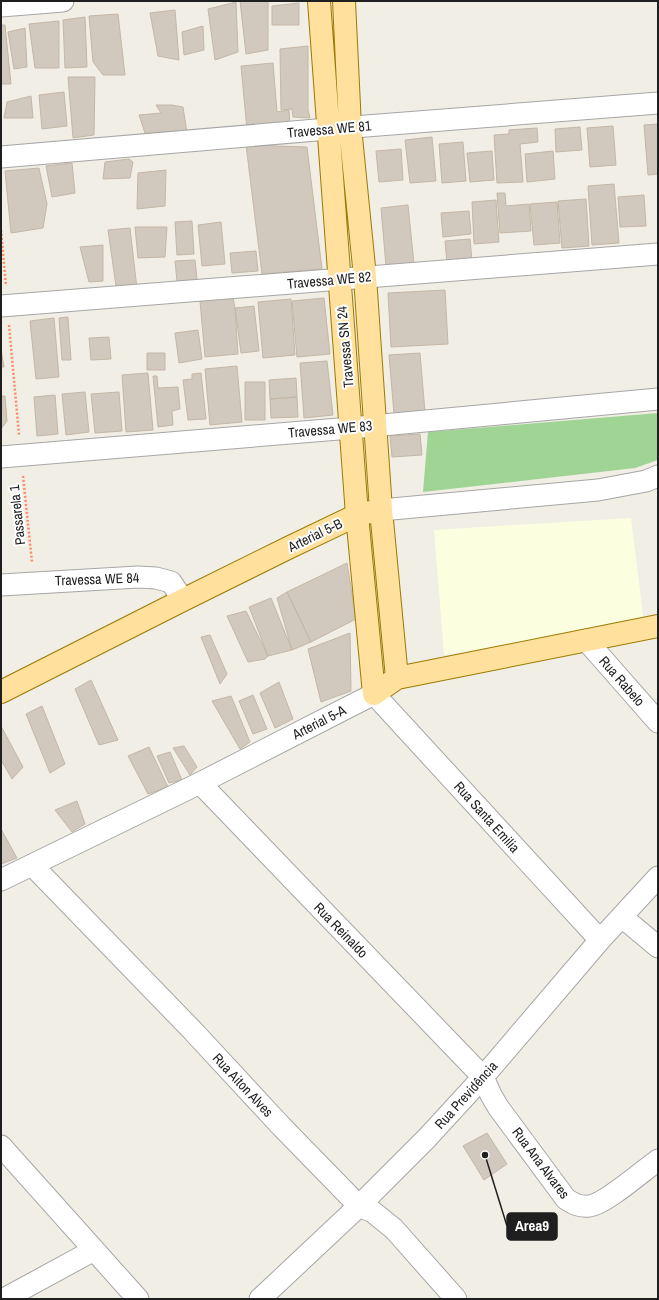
<svg xmlns="http://www.w3.org/2000/svg" width="659" height="1300" font-family="'Archivo Narrow',sans-serif">
<rect width="100%" height="100%" fill="#f1eee5"/>
<path fill="#fbffe0" d="M631,518L644,624L444,655L434,530Z"/>
<path fill="#a0d495" d="M658,413V460L635,468L423,492L428,432Z"/>
<path fill="#d1c9bd" stroke="#c4b7a5" d="M240,1H268V50L246,54Z
M236,2L238,52L215,60L208,9Z
M299,3V25H272V6Z
M175,10L179,60L158,56L150,13Z
M118,14L125,75H103L93,62L89,16Z
M85,17L87,67L65,68L63,20Z
M59,21V68H35L29,24Z
M1,25H5L11,84H1Z
M203,26L204,50L184,55L182,32Z
M25,28L27,67L14,69L8,32Z
M308,46V110L310,118L293,117L292,109L281,110L280,49Z
M273,63L277,112L289,110L290,126L247,130L241,66Z
M68,77H95L94,135L73,138Z
M64,92L67,126L42,129L39,95Z
M31,96L33,118H4L7,102Z
M156,105H172L183,107L187,133H145L139,115L161,113Z
M658,124V174L648,175L644,125Z
M613,126L616,165L590,167L587,128Z
M580,127L582,150L556,152L555,129Z
M537,128L538,142L520,144L523,182L497,183L494,135L509,134V130Z
M432,137L436,181L410,183L405,140Z
M463,142L466,181L442,183L439,144Z
M246,145L307,147L322,269L262,274Z
M401,149L403,180L379,182L376,151Z
M492,151L494,180L470,182L467,153Z
M553,151L555,179L527,182L525,154Z
M129,159L133,162L130,178L103,179L105,162Z
M72,163L75,193L52,197L46,166Z
M39,168L47,204L43,228L11,233L5,171Z
M166,170L165,206L137,209L138,173Z
M614,184L619,243L592,245L588,186Z
M497,193H505L506,206L529,204L531,231L500,233Z
M644,195L646,226L620,227L618,197Z
M586,199L589,246L562,248L558,201Z
M496,200L499,242L474,244L472,202Z
M557,202L560,243L534,245L530,204Z
M408,205L414,264L386,266L381,208Z
M469,211L471,234L443,237L441,213Z
M192,221L194,254L177,255L175,222Z
M221,222L225,264L202,266L198,225Z
M135,227H167L165,257L138,258Z
M130,228L137,289L116,286L108,230Z
M470,239L472,261L447,263L445,241Z
M103,245V281L89,282L80,247Z
M256,251L258,271L232,273L230,253Z
M195,260L197,279L177,281L175,261Z
M445,290L448,344L391,347L388,293Z
M233,298L235,308L238,354L205,357L200,301Z
M324,298L330,354L297,357L292,301Z
M291,299L295,355L263,358L258,302Z
M254,306L259,351L241,353L235,308Z
M68,317L71,360H62L59,318Z
M54,318L59,377L36,379L30,321Z
M198,330L202,359L179,363L175,333Z
M109,337L111,359L91,360L89,338Z
M1,349L4,367H1Z
M147,353H165V370H147Z
M420,353L425,412L394,414L389,355Z
M327,361L333,415L304,418L300,363Z
M237,366L242,422L210,425L205,369Z
M148,373L153,430L126,432L122,375Z
M201,373L206,419L188,420L183,380L192,379V374Z
M153,376H157L158,388L178,387L180,409L172,411L173,425L158,427Z
M296,378L297,397L270,399L269,380Z
M245,382H265V420H245Z
M85,392L89,432L66,435L62,394Z
M119,392L122,431L95,433L91,394Z
M55,395L58,434L37,436L34,397Z
M1,396H5L7,421L1,429Z
M297,397L298,417L271,418L270,399Z
M420,434L422,455L392,457L390,436Z
M347,563L356,619L311,642L287,592Z
M287,592L311,642L292,650L277,598Z
M271,598L292,650L268,656L249,607Z
M246,611L268,656L265,659L248,662L227,616Z
M350,633L351,691L321,702L308,649Z
M210,635L227,674L220,684L201,637Z
M91,680L118,740L99,745L75,689Z
M279,682L293,719L275,728L260,693Z
M253,695L267,729L253,734L239,701Z
M231,696L250,742L240,749L212,701Z
M42,706L65,764L50,773L26,714Z
M1,726L23,767L12,779L1,760Z
M184,746L197,767L190,775L173,748Z
M149,747L168,787L148,794L128,756Z
M170,752L182,780L169,783L157,756Z
M77,801L85,824L72,832L55,810Z
M1,829L17,858L1,864Z
M487,1133L507,1164L484,1180L463,1146Z"/>
<g fill="none" stroke-linecap="round" stroke-linejoin="round">
<g stroke="#a6a6a6" stroke-width="23">
<path id="minor" d="M1,6L63,1
M1,157L328,129L658,103
M1,306L658,254
M1,457L351,428L658,399
M381,510L598,490L646,481L658,476
M1,585L138,577L156,578L171,582L183,600
M586,640L658,722
M200,783L483,1077L491,1095L498,1107L566,1199C574,1204 579,1207 589,1206C604,1205 644,1170 658,1160
M33,866L193,1031L281,1126L359,1206L373,1212L394,1229L456,1299
M1,880L200,783L374,694L600,940
M622,917L658,947
M1,1146L138,1299
M4,1299L94,1250
M260,1299L359,1206L427,1138L483,1077L600,940L658,877"/>
</g>
<g stroke="#9b7a00" stroke-width="24">
<path id="major" d="M319,1L357,515L374,694L397,678L658,626
M344,1L350,127L365,277L381,510L397,678
M1,692L183,600L288,548L357,515L370,512"/>
</g>
<path stroke="#ff8a68" stroke-width="2.5" stroke-dasharray="2 2" stroke-linecap="butt" d="M1,230L6,286
M9,325L19,435
M23,476L32,562"/>
<use href="#minor" stroke="#fff" stroke-width="21"/>
<use href="#major" stroke="#ffe09c" stroke-width="22"/>
</g>
<g text-anchor="middle" dominant-baseline="central" stroke-width="4" stroke-linejoin="round" paint-order="stroke">
<g font-size="14" fill="#1f1f1f" stroke="#fff">
<text transform="translate(329 129) rotate(-5)">Travessa WE 81</text>
<text transform="translate(329 280) rotate(-5)">Travessa WE 82</text>
<text transform="translate(345 347) rotate(-95)">Travessa SN 24</text>
<text transform="translate(330 429) rotate(-5)">Travessa WE 83</text>
<text transform="translate(17 515) rotate(-96)">Passarela 1</text>
<text transform="translate(315 535) rotate(-26)">Arterial 5-B</text>
<text transform="translate(97 579) rotate(-2)">Travessa WE 84</text>
<text transform="translate(622 681) rotate(49)">Rua Rabelo</text>
<text transform="translate(319 722) rotate(-27)">Arterial 5-A</text>
<text transform="translate(487 817) rotate(48)">Rua Santa Emilia</text>
<text transform="translate(341 930) rotate(46)">Rua Reinaldo</text>
<text transform="translate(243 1085) rotate(47)">Rua Aiton Alves</text>
<text transform="translate(466 1095) rotate(-48)">Rua Previdência</text>
<text transform="translate(541 1163) rotate(53)">Rua Ana Alvares</text>
</g>
</g>
<path fill="none" stroke="#1f1f1f" stroke-width="1.5" d="M485 1155L507 1226"/>
<circle fill="#1f1f1f" stroke="#fff" stroke-width="1.5" cx="485" cy="1155" r="4"/>
<rect fill="#1f1f1f" stroke="#1f1f1f" stroke-width="1.5" x="507" y="1213" width="50" height="27" rx="4"/>
<g font-size="15" text-anchor="middle" font-weight="bold" fill="#fff">
<text x="532" y="1231">Area9</text>
</g>
<rect width="659" height="1300" fill="none" stroke="#1f1f1f" stroke-width="4"/>
</svg>
